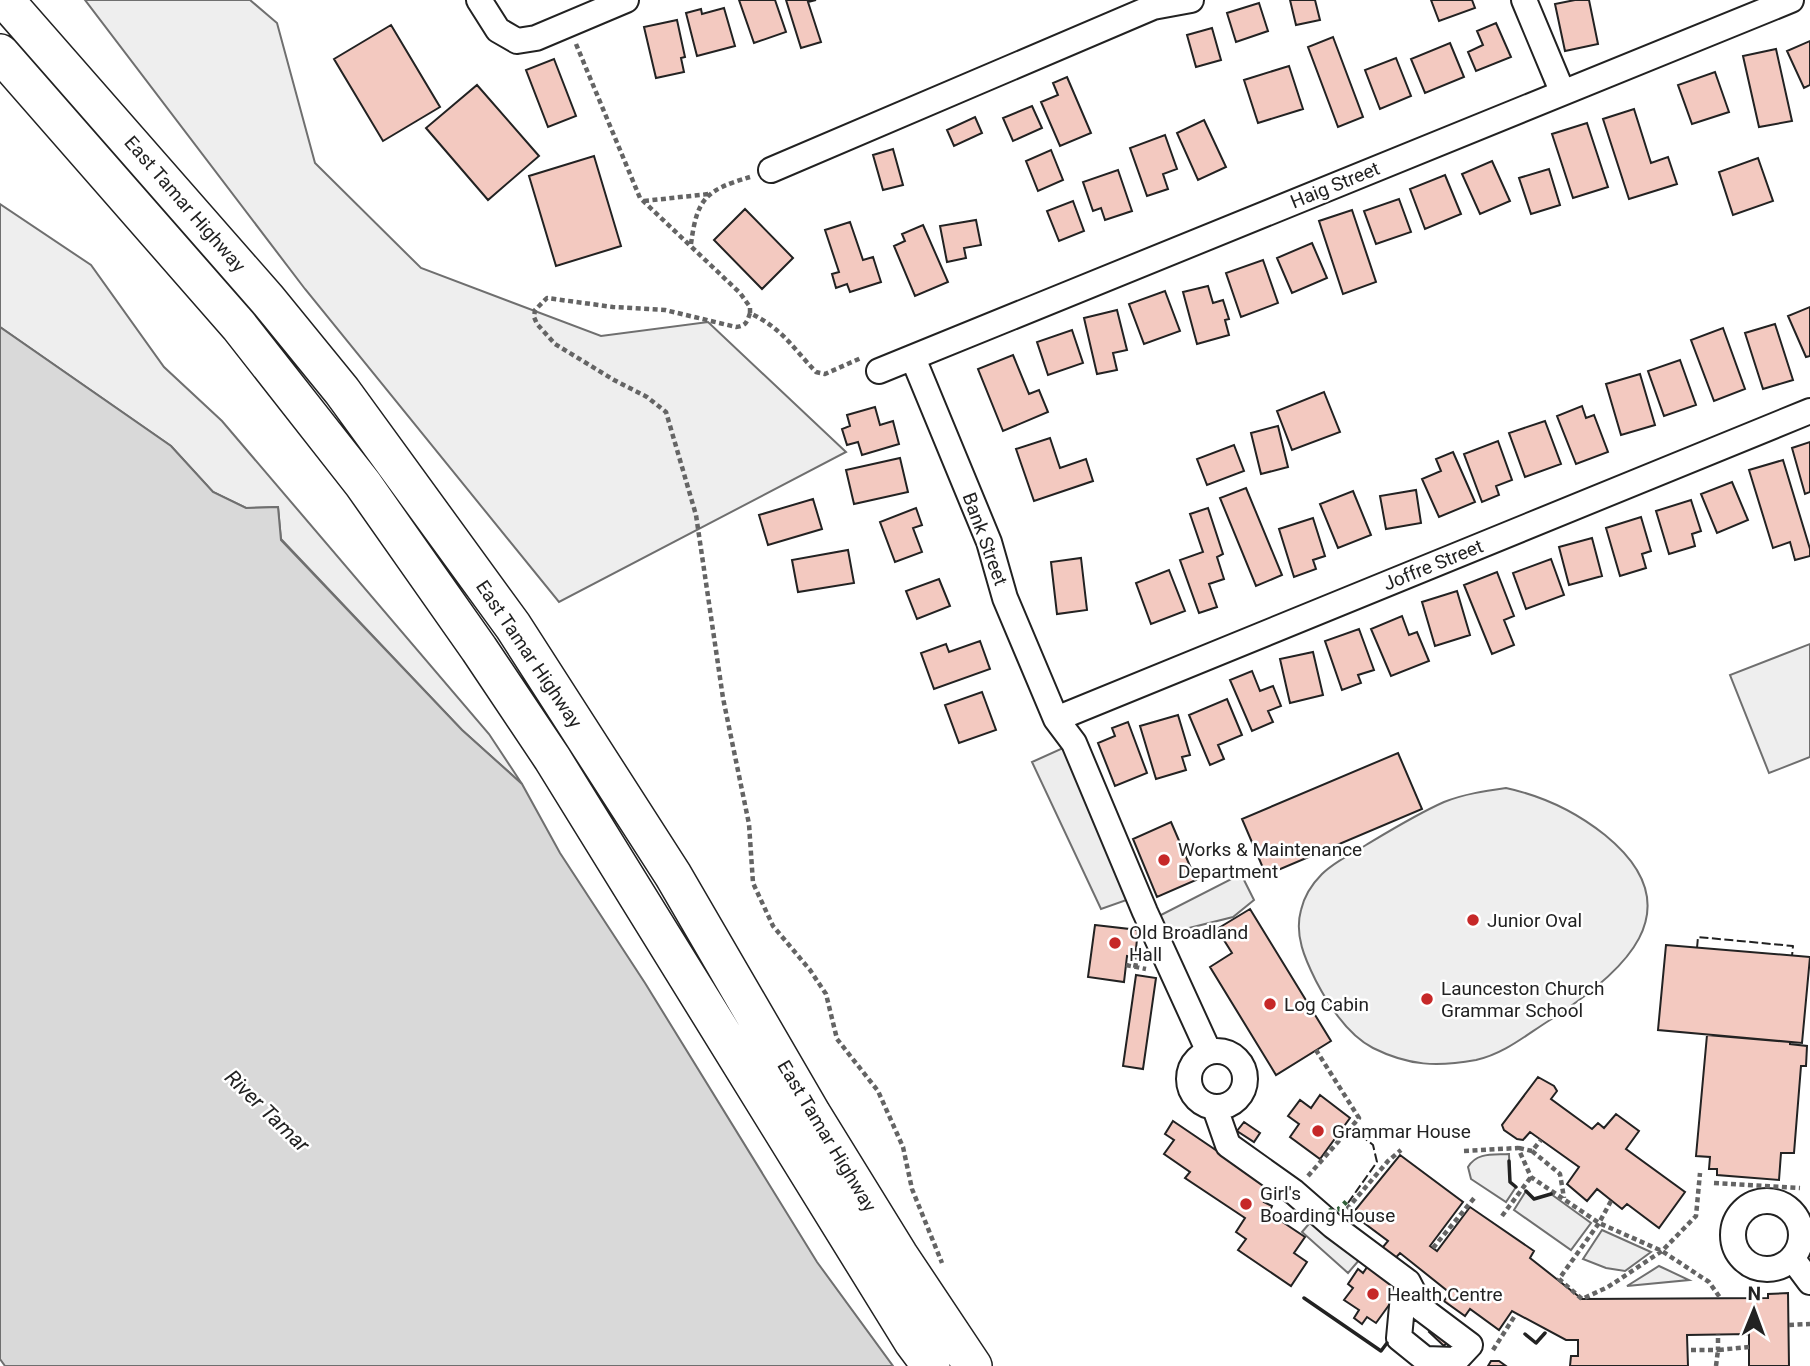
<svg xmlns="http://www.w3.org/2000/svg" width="1810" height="1366" font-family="Roboto,sans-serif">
<rect width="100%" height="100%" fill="#fff"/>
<path fill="#eee" stroke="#6f6f6f" stroke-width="2" d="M85,0H250L277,23L315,163L421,268L601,336L708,322L846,452L559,602L305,289Z
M0,204L91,265L164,367L222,421L489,734L522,784L462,730L281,539L278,507L246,508L213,492L171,446L0,327Z
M1810,644V757L1769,773L1730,675Z
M1506,788C1543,796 1575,811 1605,835C1697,910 1622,974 1550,1020C1526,1035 1504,1054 1476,1060C1437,1067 1409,1066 1373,1048C1348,1035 1329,1006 1316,981C1305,959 1294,935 1301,910C1304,897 1312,884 1322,874C1334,862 1351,854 1366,845C1391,830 1417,814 1444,802C1464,794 1485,791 1506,788Z
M1509,1154L1510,1182L1516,1187L1506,1202L1471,1179L1468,1167C1477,1152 1493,1155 1509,1154Z
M1526,1191L1534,1199L1551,1194L1591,1223L1571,1250L1514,1210Z
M1602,1230L1651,1252L1625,1271L1606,1268L1583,1259Z
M1659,1266L1689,1280L1627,1286Z"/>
<path fill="#ededed" stroke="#6f6f6f" stroke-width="2" d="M1074,743L1138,896L1101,909L1032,762Z
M1241,874L1254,900L1233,917L1165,934L1157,917Z
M1314,1218L1360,1259L1348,1273L1302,1232Z"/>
<path fill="#d9d9d9" stroke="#6f6f6f" stroke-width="2" d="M0,327L171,446L213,492L246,508L278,507L281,540L462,730L522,784L560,853L645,983L817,1262L893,1366H5L0,1359Z"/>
<path fill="#f3c9c0" stroke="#222" stroke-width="2" d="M739,0H775L786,32L754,43Z
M786,0H816L808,2L821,42L801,48Z
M1290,0H1315L1320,20L1296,25Z
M1431,0H1472L1475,8L1439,21Z
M1575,0H1589L1598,44L1565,51L1555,4Z
M1259,3L1268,31L1236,42L1227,13Z
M724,8L735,46L697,56L686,13L701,9L702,14Z
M677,20L685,57L681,58L684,72L656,78L644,27Z
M1496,23L1511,57L1476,71L1468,52L1483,45L1477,31Z
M391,25L440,107L383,141L334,59Z
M1212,28L1221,60L1196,67L1187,35Z
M1333,37L1363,117L1338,127L1308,47Z
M1810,41V85L1804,88L1787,51Z
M1450,43L1464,77L1425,93L1411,59Z
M1776,49L1792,121L1759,127L1743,56Z
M1396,58L1411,96L1380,109L1365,70Z
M554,59L576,116L548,127L526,70Z
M1289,66L1303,109L1258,123L1244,80Z
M1715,72L1729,112L1692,124L1678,85Z
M1067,77L1091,133L1060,146L1041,102L1058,95L1053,83Z
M477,85L539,156L488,200L426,128Z
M1032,106L1042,128L1013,141L1003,118Z
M1634,109L1651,163L1668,157L1677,184L1629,199L1603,119Z
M975,117L982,133L954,146L947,130Z
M1204,120L1226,167L1198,180L1177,133Z
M1587,123L1608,187L1573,198L1552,134Z
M1165,135L1177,169L1163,174L1168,189L1147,196L1130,148Z
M893,149L903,185L883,190L873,155Z
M1051,150L1063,180L1038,191L1026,161Z
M594,156L621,246L556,266L529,176Z
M1758,158L1773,201L1733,215L1719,172Z
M1492,161L1510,201L1480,214L1462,174Z
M1549,169L1560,205L1531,214L1519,178Z
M1118,170L1132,211L1105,220L1101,208L1093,211L1083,182Z
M1445,175L1461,214L1425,229L1410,189Z
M1399,199L1411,232L1376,244L1364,211Z
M1073,201L1084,231L1059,241L1047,211Z
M745,209L793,258L762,289L714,240Z
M1352,210L1376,282L1343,294L1319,221Z
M976,220L981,245L964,248L966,258L947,262L940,226Z
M850,222L863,260L873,257L881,282L850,292L847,284L836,288L832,274L839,272L825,230Z
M923,225L948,282L915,296L894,246L905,241L902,234Z
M1312,243L1327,278L1292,293L1277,258Z
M1263,260L1278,303L1241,317L1226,273Z
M1208,286L1213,303L1223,300L1229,319L1225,320L1229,335L1197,344L1183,292Z
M1165,291L1180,331L1144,344L1129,304Z
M1810,307V356L1806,357L1788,316Z
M1117,310L1127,350L1113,353L1117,370L1097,374L1084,318Z
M1775,324L1793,380L1763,389L1745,333Z
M1723,328L1745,389L1714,401L1691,340Z
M1072,330L1083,363L1048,375L1037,342Z
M1013,355L1029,394L1039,390L1048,412L1003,431L978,369Z
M1680,360L1696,405L1664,416L1648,371Z
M1640,374L1655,425L1621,435L1606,384Z
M1324,392L1340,432L1292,450L1277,411Z
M1582,406L1586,418L1594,415L1608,452L1576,464L1557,416Z
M875,407L880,425L893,421L899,444L862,455L858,442L847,445L842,429L850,426L847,415Z
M1545,421L1561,464L1525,477L1509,433Z
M1278,426L1288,467L1261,474L1251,433Z
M1050,438L1060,468L1086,459L1093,481L1034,501L1016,449Z
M1498,441L1512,480L1496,486L1499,495L1482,502L1464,454Z
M1810,442V492L1805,494L1792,448Z
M1234,445L1244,471L1207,485L1197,459Z
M1453,452L1475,502L1439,517L1422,479L1441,471L1436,459Z
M900,458L908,492L854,504L846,470Z
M1783,460L1810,549V556L1795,560L1790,542L1773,548L1749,470Z
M1732,482L1748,520L1717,533L1701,494Z
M1246,488L1282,575L1256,586L1220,498Z
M1416,490L1421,523L1386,529L1380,496Z
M1353,491L1371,535L1338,548L1320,504Z
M813,499L822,529L768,545L759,515Z
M1691,500L1701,531L1692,534L1695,546L1669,554L1656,511Z
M916,508L922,525L913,528L922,552L895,562L880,522Z
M1208,508L1223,554L1217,557L1224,579L1209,584L1217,607L1199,613L1180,560L1203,552L1190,514Z
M1641,517L1651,551L1642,554L1646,568L1620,576L1606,528Z
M1313,518L1325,556L1313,560L1316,569L1294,577L1279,529Z
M1592,538L1602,576L1569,585L1559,547Z
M848,550L854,583L798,592L792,560Z
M1081,558L1087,610L1057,614L1051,562Z
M1551,559L1564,595L1526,609L1513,573Z
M1169,570L1185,611L1151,624L1136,583Z
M1497,572L1514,616L1504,620L1514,645L1492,654L1464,585Z
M939,579L950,606L917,619L906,591Z
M1457,591L1470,635L1435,646L1422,602Z
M1402,616L1409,635L1417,632L1429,661L1391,676L1371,629Z
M1359,629L1374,670L1358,675L1361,683L1342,690L1325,641Z
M980,641L990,669L934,689L921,653L946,644L949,652Z
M1313,652L1323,695L1290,703L1280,659Z
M1252,671L1260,691L1273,686L1281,706L1268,711L1273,722L1252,731L1230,680Z
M982,692L996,730L959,743L945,705Z
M1227,699L1242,735L1218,745L1224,759L1210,765L1189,715Z
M1178,715L1190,755L1182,757L1186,770L1156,779L1140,726Z
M1128,722L1147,773L1115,786L1098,743L1115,736L1112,728Z
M1398,753L1422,809L1266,875L1242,819Z
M1171,822L1196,880L1157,897L1133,839Z
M1250,909L1331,1041L1276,1075L1210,967L1232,953L1217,929Z
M1095,925L1138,930L1135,958L1127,956L1124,982L1088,977Z
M1666,945L1810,957L1802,1043L1658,1030Z
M1136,975L1156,978L1143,1069L1123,1066Z
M1707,1035L1790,1042V1044L1807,1046L1806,1066H1801L1794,1153H1781L1779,1180L1717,1175V1169H1709L1710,1157L1696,1156Z
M1538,1077L1554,1086L1557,1091L1551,1099L1592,1129L1598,1123L1604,1128L1616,1114L1639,1131L1626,1149L1685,1192L1659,1228L1627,1204L1622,1209L1597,1189L1587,1201L1567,1184L1579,1167L1530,1132L1523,1140L1517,1139L1504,1130L1502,1125Z
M1320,1095L1350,1118L1320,1159L1290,1137L1299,1124L1288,1116L1300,1100L1311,1108Z
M1173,1121L1273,1189L1264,1202L1272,1206L1269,1213L1305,1237L1294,1253L1307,1262L1291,1286L1238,1250L1246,1239L1236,1232L1245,1218L1185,1178L1190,1172L1164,1154L1174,1140L1165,1134Z
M1244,1122L1260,1133L1254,1142L1237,1131Z
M1400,1155L1463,1202L1430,1246L1437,1251L1470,1207L1534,1251L1530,1258L1582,1299L1768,1298V1294L1788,1293L1789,1366H1749V1334L1687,1335L1688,1366H1570L1571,1356H1578V1340H1566L1512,1311L1499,1330L1470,1309L1465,1316L1444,1301L1450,1293L1400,1253L1391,1263L1378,1253L1388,1241L1352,1214Z
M1372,1260L1405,1283L1376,1323L1367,1317L1362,1324L1354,1318L1359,1310L1344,1300L1353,1288L1348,1284L1358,1269L1363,1273Z
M1436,1324L1451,1337L1444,1346L1429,1332Z
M1491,1361H1499L1506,1366H1488Z"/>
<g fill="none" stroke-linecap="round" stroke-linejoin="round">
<g stroke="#222" stroke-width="28">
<path id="minor" d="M479,0L498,30L517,41L536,38L626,0
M1524,0L1562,91
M771,170L1153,7L1191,0
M913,358L989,542L1005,598L1056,719L1074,743L1145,912L1209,1052
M879,371L1791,0
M1056,719L1810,411
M1189 1079a28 28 0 1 1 56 0a28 28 0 1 1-56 0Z
M1215,1108L1228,1145L1294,1192L1333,1226L1408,1282L1422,1309L1470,1345L1456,1360L1425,1359L1399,1338L1402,1306L1408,1282
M1733 1235a34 34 0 1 1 68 0a34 34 0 1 1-68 0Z
M1792,1258L1810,1282"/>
</g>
<g stroke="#222" stroke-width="40">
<path id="highway" d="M5,0L267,299L342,391L513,626L673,875L812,1114L899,1255L973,1366
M0,53L239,326L363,484L479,649L552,758L913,1342L931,1366"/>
</g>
<path stroke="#646464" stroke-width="4.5" stroke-dasharray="5 3.5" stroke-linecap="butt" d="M576,44L640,198L740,293L750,307V313C783,329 792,347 816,372L825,374L861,358
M644,201L709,194
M691,244C697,198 706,190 750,177
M750,313C747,322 746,326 736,327L665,310L613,307L547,298L535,310L534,317L537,324L555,344L614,380L647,397L666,412L696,515L723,698L749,824L753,883L773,926L810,970L826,994L837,1039L878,1091L903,1147L912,1189L942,1263
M1126,965L1146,969
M1135,968L1138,952
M1519,1148L1532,1151L1541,1140
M1464,1151L1518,1148L1531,1177L1599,1223L1662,1251L1709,1282L1721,1299
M1532,1151L1560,1174L1564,1198
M1308,1176L1359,1118L1316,1050
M1714,1183L1800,1188
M1611,1201L1599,1223L1559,1279L1582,1299L1608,1287L1662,1251L1696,1216L1700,1173
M1347,1209L1388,1161L1401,1150
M1502,1216L1531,1177
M1433,1248L1475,1197
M1789,1325L1810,1324
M1493,1350L1516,1314
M1691,1350H1718V1334
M1716,1366L1718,1350L1749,1347"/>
<use href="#minor" stroke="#fff" stroke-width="24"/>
<use href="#highway" stroke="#fff" stroke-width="37"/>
<path stroke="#2f5e38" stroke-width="5" stroke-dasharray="3.5 5" stroke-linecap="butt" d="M1329,1211L1339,1209L1347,1201"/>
<path stroke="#222" stroke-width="2" stroke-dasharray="9 3.5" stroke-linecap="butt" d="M1697,948L1698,937L1793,946L1792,956
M1348,1203L1377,1162L1373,1145L1351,1127"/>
<path stroke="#222" stroke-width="3.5" d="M1509,1161L1510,1182L1516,1187
M1526,1191L1534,1199L1551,1194
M1304,1298L1381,1351L1387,1343
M1525,1334L1536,1343L1545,1333"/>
</g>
<g fill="#c62828" stroke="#fff" stroke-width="2.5">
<circle cx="1164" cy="860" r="7"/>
<circle cx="1473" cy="920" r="7"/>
<circle cx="1115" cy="943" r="7"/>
<circle cx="1427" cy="999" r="7"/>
<circle cx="1270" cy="1004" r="7"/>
<circle cx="1318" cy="1131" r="7"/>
<circle cx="1246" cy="1204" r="7"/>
<circle cx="1373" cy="1294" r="7"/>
</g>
<g text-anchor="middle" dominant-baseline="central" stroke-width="5" stroke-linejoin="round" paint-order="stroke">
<g font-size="19" fill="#222" stroke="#fff">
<text transform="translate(1335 185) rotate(-22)">Haig Street</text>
<text transform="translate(185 204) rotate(49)">East Tamar Highway</text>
<text transform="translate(985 539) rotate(70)">Bank Street</text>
<text transform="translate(1433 565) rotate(-22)">Joffre Street</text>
<text transform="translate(529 654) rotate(56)">East Tamar Highway</text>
<text transform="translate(827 1136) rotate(59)">East Tamar Highway</text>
</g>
<g font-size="19" fill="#222" stroke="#fff" text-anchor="start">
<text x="1178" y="849">Works &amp; Maintenance<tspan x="1178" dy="22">Department</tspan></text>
<text x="1487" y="920">Junior Oval</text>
<text x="1129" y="932">Old Broadland<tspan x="1129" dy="22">Hall</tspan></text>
<text x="1441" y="988">Launceston Church<tspan x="1441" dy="22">Grammar School</tspan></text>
<text x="1284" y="1004">Log Cabin</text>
<text x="1332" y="1131">Grammar House</text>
<text x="1260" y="1193">Girl's<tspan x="1260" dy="22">Boarding House</tspan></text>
<text x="1387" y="1294">Health Centre</text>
</g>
<g font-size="21" font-style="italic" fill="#222" stroke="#fff">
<text transform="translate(267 1111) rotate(44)">River Tamar</text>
</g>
</g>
<g transform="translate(1754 1310) rotate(1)" stroke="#ffffff" stroke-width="5" paint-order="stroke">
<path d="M0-5L12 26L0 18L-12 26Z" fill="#222222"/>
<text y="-10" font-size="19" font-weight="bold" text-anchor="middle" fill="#222222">N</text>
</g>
</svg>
